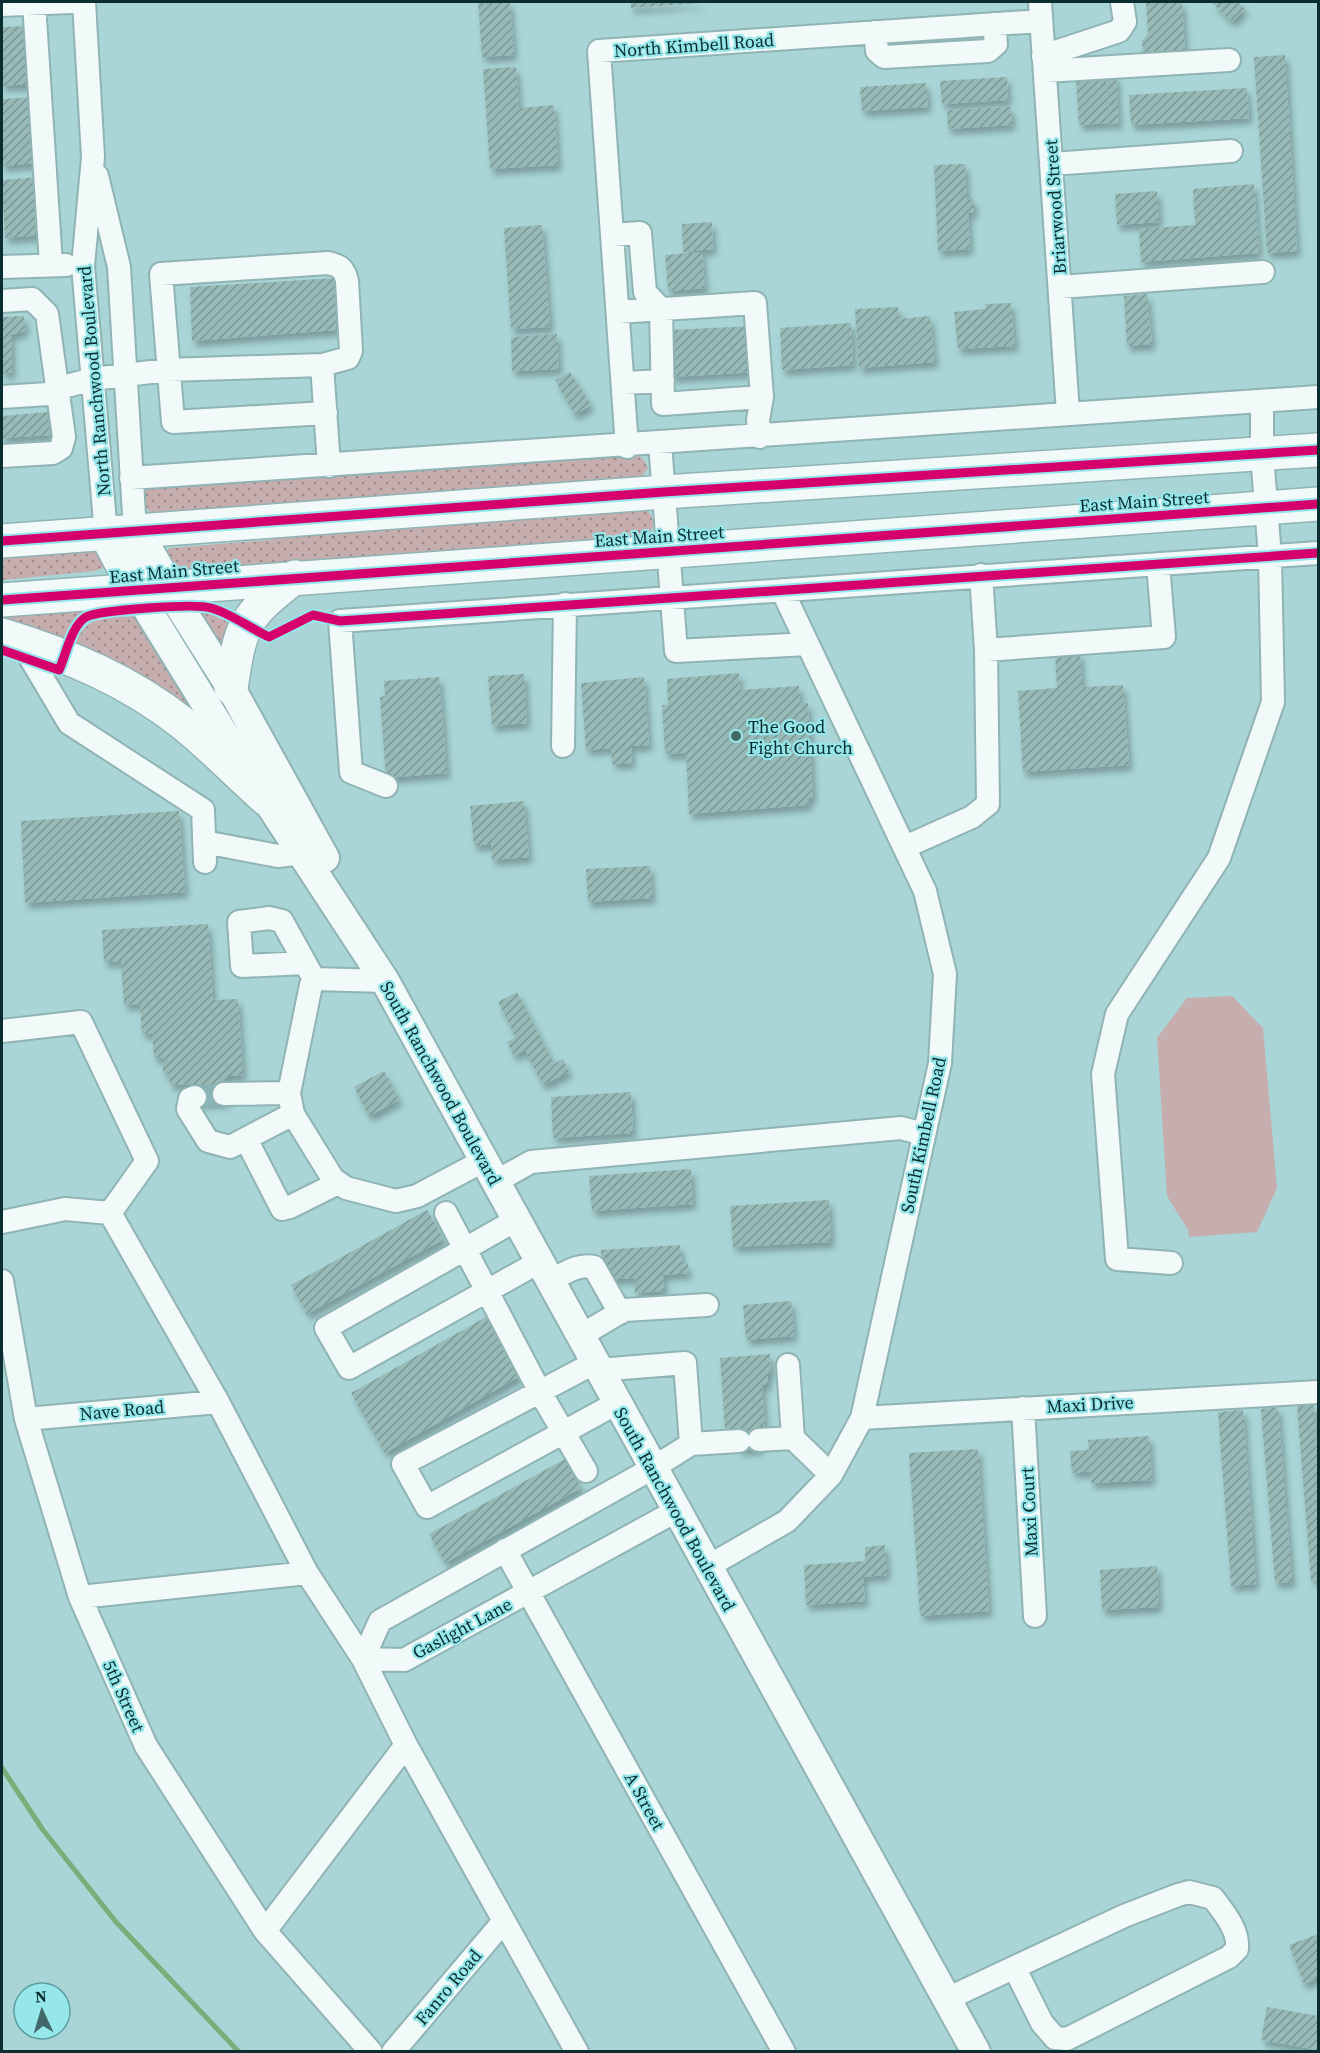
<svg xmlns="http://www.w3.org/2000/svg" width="1320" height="2053" font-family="'Source Serif 4',serif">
<defs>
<pattern id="green-dots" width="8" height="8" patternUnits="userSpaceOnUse" patternTransform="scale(1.5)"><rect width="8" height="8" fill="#c6adae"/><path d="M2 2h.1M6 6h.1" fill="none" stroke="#9f8d8e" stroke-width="1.8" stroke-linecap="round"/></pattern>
<pattern id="building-hatch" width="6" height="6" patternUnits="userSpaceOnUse" patternTransform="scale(1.5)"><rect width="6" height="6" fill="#97bab7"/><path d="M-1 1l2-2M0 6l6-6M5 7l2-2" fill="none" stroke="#799895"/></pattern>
<filter id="shadow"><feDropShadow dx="3.5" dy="6" stdDeviation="3" flood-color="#0004"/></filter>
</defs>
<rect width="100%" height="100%" fill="#a9d5d6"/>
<path fill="url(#green-dots)" d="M637,454L644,460L648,468L635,486L160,518C146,511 140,503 146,488Z
M643,508L651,515L654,525L645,540L174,575L157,556L170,548L269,540L330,526Z
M89,542L111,565L95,571L2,580V549Z
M96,609C76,615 70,627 65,647L2,625V610Z
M210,612L234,626L225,656L194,613Z
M143,616L228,752L73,649C86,611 110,618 143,616Z"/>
<path fill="#c6adae" d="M1232,996L1263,1028L1277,1188L1257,1232L1189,1237L1188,1230L1167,1196L1157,1038L1187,998Z"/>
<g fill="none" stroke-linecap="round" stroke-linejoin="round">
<path stroke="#78ae7a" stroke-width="5" d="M2,1768L43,1830L116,1922L239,2052"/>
</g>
<path fill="url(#building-hatch)" filter="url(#shadow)" d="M478,2H510L514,55L482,57Z
M630,2H701V3L631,8Z
M1146,2H1182L1185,52L1143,54L1142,41L1148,34Z
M1211,2H1238L1245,9L1232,22Z
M28,26L32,84L2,86V27Z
M1285,55L1297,251L1267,253L1254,57Z
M516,67L519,108L554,105L558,165L490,169L483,69Z
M1116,75L1119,123L1110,124L1107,76Z
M1106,76L1109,123L1079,125L1076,78Z
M1007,77L1008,100L942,104L940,81Z
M926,83L928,107L862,111L860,87Z
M1247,88L1249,118L1131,125L1129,95Z
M32,97L38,163L2,166V99Z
M1011,107L1012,125L948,129L947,110Z
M965,164L967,200L974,199V212L968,213L970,249L938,251L934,165Z
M38,177L43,235L5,238L2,180Z
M1254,184L1259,253L1141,262L1139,229L1195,225L1193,189Z
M1157,191L1159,222L1117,225L1115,194Z
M712,222L713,249L683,252L682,224Z
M542,225L550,327L511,329L504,228Z
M702,252L705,288L668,291L665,255Z
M335,278L336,330L192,341L190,287Z
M1147,294L1152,344L1127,346L1124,296Z
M1011,303L1015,346L958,349L954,312L986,309L985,304Z
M898,307L899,319L930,316L935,362L859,368L855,309Z
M24,316L25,331L11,335L12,373H2V317Z
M851,323L853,365L782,370L780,328Z
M754,326L757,372L672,377L669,330Z
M557,334L559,369L512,371L511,337Z
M570,372L591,405L575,415L555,380Z
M49,412L51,435L2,438V416Z
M1080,652L1082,687L1123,685L1129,765L1023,772L1018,691L1057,688L1055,654Z
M739,673L740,690L799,686L800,703H808L813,797L808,798L809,805L689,814L686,753L665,754L662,705H668L667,679Z
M524,674L527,723L492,726L488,676Z
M439,677L447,773L386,778L380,697L385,696L384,681Z
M644,677L649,745L631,746L632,763L612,764L611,748L586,750L581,683Z
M524,801L529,857L492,860L491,844L474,846L470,806Z
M179,811L185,892L25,903L21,821Z
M650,866L652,898L588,902L586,869Z
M208,924L213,1000L238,999L243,1075L227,1076L224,1094L228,1102L198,1103L190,1093V1084L170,1085L169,1073H163L162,1058H154L152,1033L142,1034L140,1004L124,1005L121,961L104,962L102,930Z
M517,992L554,1064L563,1059L569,1072L543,1085L525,1050L514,1056L507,1042L516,1037L498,1002Z
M384,1071L399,1100L369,1116L354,1087Z
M631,1092L633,1133L553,1138L551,1097Z
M691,1169L693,1204L592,1211L589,1176Z
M829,1200L831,1242L733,1247L730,1206Z
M427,1210L444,1239L307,1314L291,1285Z
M680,1245L682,1265L688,1264V1273L663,1275L664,1291L635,1293L634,1278L603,1280L601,1250Z
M791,1301L794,1336L746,1340L743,1305Z
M486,1317L520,1376L385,1453L351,1393Z
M770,1354L771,1374H768V1385H762L765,1428H759L760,1449L739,1450L738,1430H725L720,1358Z
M1314,1405L1318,1466V1580L1311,1581L1297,1406Z
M1278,1407L1292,1582L1275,1583L1261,1409Z
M1243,1410L1256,1584L1231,1586L1218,1412Z
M1149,1436L1152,1480L1091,1483L1090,1471L1072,1473L1070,1451L1089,1450L1088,1440Z
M978,1449L989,1611L920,1616L909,1453Z
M565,1459L581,1488L445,1563L429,1534Z
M885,1545L887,1575L863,1577L865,1601L806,1605L804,1565L865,1561V1547Z
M1157,1566L1159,1607L1102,1610L1100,1570Z
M1318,1934V1978L1304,1984L1289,1945Z
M1267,2007L1318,2016V2050L1261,2040Z"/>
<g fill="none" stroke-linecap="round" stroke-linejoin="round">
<path stroke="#89b4b5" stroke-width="22" stroke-dasharray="22 11" stroke-linecap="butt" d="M195,1097L224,1094"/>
<g stroke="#90b3b4" stroke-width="26">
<path id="minor" d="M84,2L93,157L83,266L106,534
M1040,2L1068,413
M34,3L51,264
M2,5L71,2
M875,32L877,51L884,57L988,51L996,44L994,24
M1043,56L1119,31L1125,22L1122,2
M1045,71L1229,60
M1052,164L1231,151
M97,176L119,267L135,531
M612,235L640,233L645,292L661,309L663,404L762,397
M2,267L66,265
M1060,287L1263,272
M2,301L32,299L47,314L64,437L61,448L53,453L2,456
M618,312L755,303L762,397L758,420L760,437
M322,365L348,358L351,351L347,281C344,268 340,266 328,263L161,274L173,422L326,413
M623,383L663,381
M2,397L48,394L59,388L93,379L167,370L322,365L329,466
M660,443L676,651L807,644
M627,447L599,51L1041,21
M131,478L1318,397
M27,643L31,659L69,723L203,810L205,862
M986,650L1164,637L1158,564
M563,746L565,604
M386,786L351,772L340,621L1318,553
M204,842L278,856L302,853
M905,847L972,817L988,804L986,650L981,575
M305,963L242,966L239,922L269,918L282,921L314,979
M385,981L314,979L311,985L289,1093L293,1114L333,1179L346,1188L396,1201L417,1196L483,1161
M2,1031L81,1022L147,1161L110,1213L65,1209L2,1222
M224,1094L289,1093
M195,1097L190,1099L188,1109L208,1141L230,1147L293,1114
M246,1139L282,1209L290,1207L338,1183
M495,1182L531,1162L901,1128L924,1134
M110,1213L218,1402L307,1573L363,1659L406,1745L577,2052
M446,1213L540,1392L586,1471
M516,1220L326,1328L349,1368L539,1262
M1171,1263L1117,1259L1103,1074L1117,1014L1219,858L1273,702L1270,557L1262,454V401
M2,1281L26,1419L80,1597L146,1746L265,1931L371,2052
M550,1281C564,1274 578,1263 594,1267L620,1313
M580,1336L624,1310L707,1305
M594,1363L403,1464L427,1507L617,1403
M788,1365L793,1438L831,1475
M598,1370L685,1363L691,1444L653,1468L380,1621L363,1659L404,1660L676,1511
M1023,1408L1035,1616
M862,1418L1318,1392
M26,1419L218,1402
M759,1440L793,1438
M691,1444L739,1441
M505,1550L784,2052
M707,1567L787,1521L831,1475L862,1418L940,1063L945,974L925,891L782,590
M80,1597L307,1573
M265,1931L406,1745
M947,1999L1124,1916L1178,1895L1189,1892L1213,1898C1224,1913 1239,1930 1237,1949L1229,1957L1067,2039L1055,2038L1042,2023L1015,1969
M393,2052L503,1922"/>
</g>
<g stroke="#90b3b4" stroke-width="32">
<path id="major" d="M168,588L231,688L325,858
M136,591L234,750L385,981L976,2052"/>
</g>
<g stroke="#90b3b4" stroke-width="36">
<path id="highway" d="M135,531L168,588
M106,534L136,591
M2,541L664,492L1318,450
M2,600L1318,504
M2,635C68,655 130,681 185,725C213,748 239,775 266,799
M231,688C241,623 243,618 295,577"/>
</g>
<use href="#minor" stroke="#f2f9f9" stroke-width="22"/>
<use href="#major" stroke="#f2f9f9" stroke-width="28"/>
<use href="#highway" stroke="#f2f9f9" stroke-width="33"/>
<g stroke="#95e7ea" stroke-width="13">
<path id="cycleway" d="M2,541L664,492L1318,450
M2,600L1318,504
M2,650L59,670C66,655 71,626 86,617C99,610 196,603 211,608C230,613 250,628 269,637L313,615L340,621L1318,553"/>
</g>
<use href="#cycleway" stroke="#d6006c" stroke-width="9"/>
</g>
<circle fill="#42686a" stroke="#95e7ea" stroke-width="2" cx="736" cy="736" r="6"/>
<g text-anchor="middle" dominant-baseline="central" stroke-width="4.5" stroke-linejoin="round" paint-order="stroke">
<g font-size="18" fill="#0a2e30" stroke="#95e7ea">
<text transform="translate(694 45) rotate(-4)">North Kimbell Road</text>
<text transform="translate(1055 207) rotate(-94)">Briarwood Street</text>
<text transform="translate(94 381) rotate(-95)">North Ranchwood Boulevard</text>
<text transform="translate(1144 501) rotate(-4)">East Main Street</text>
<text transform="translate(659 536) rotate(-4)">East Main Street</text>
<text transform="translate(174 571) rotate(-5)">East Main Street</text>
<text transform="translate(441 1083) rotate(61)">South Ranchwood Boulevard</text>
<text transform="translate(923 1135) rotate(-78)">South Kimbell Road</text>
<text transform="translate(1090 1404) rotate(-3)">Maxi Drive</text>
<text transform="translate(122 1410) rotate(-5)">Nave Road</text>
<text transform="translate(675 1509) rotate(61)">South Ranchwood Boulevard</text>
<text transform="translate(1029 1512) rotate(-93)">Maxi Court</text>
<text transform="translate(462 1628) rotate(-28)">Gaslight Lane</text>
<text transform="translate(124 1696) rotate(66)">5th Street</text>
<text transform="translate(645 1801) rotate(61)">A Street</text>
<text transform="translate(448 1987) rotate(-50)">Fanro Road</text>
</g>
<g font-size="18" fill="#0a2e30" stroke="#95e7ea" text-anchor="start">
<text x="748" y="726">The Good<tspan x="748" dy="21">Fight Church</tspan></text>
</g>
</g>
<rect width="1320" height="2053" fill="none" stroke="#0a2e30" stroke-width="6"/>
<g transform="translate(42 2011) rotate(356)"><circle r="28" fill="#95e7ea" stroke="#5d9da0" stroke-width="1.5"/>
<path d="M0-4.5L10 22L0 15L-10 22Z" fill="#42686a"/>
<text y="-9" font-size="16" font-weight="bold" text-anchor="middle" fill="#0a2e30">N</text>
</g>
</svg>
